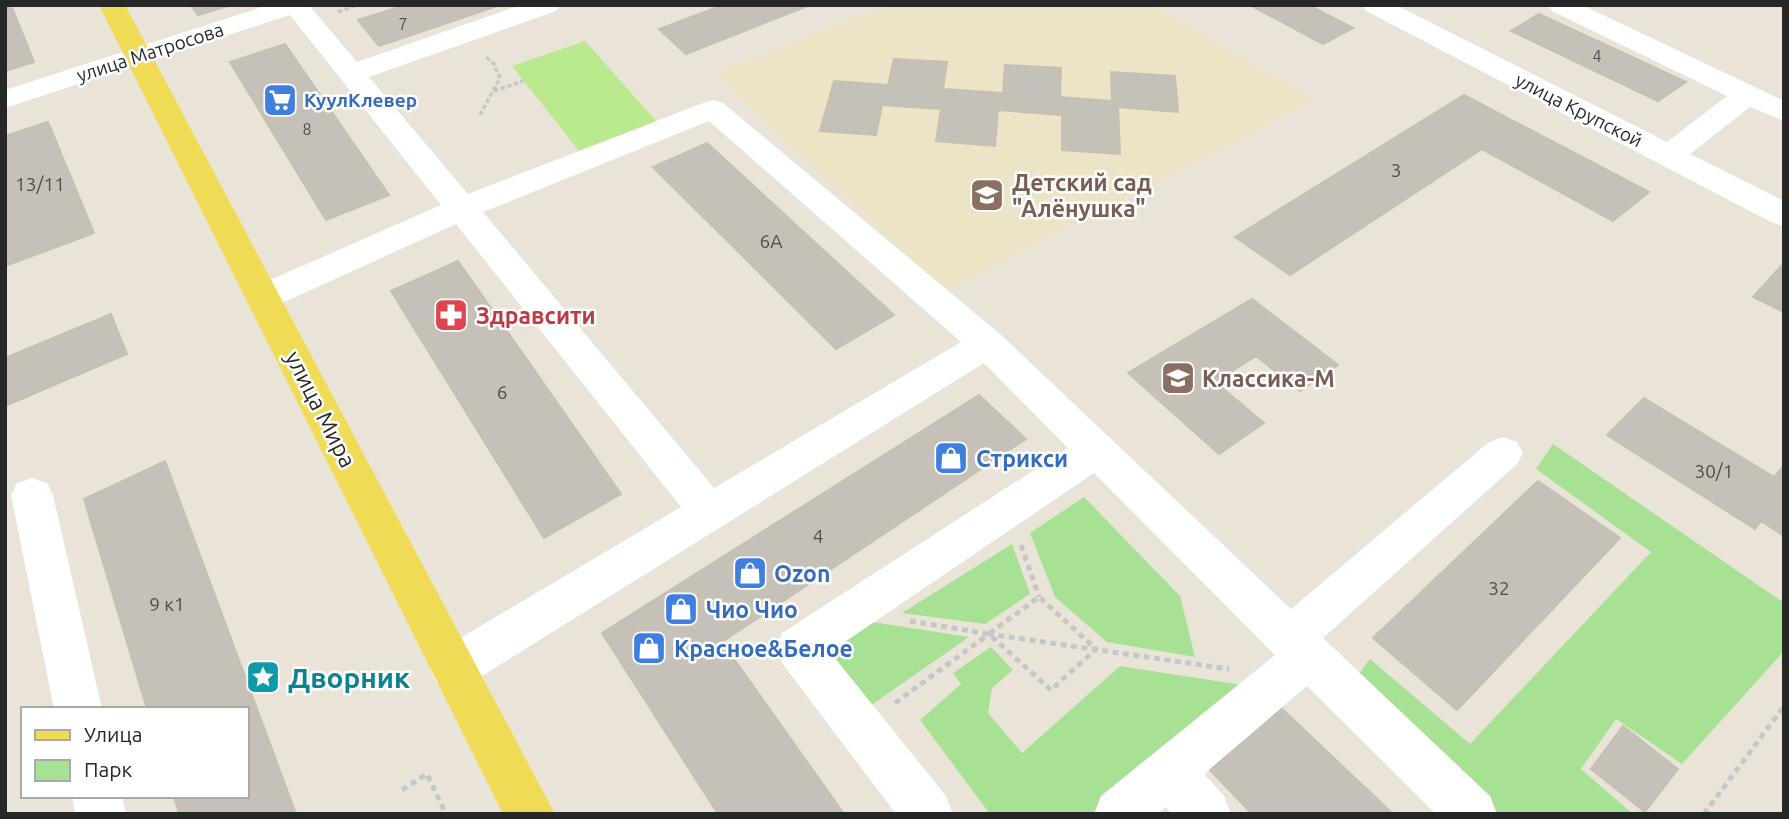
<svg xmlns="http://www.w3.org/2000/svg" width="1789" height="819" font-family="Ubuntu,sans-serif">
<rect width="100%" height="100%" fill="#eae4d8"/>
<path fill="#ece4c7" d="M887,5H1152L1314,100L945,291L714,74Z"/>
<path fill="#a7e194" d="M1553,444L1784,603V651L1682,764L1616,719L1581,769L1633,814H1498L1355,679L1370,659L1470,744L1651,552L1536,469Z
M1084,497L1180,596L1195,657L1107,642L1055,597L1030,533Z
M1012,544L1030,594L985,624L902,613Z
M859,620L969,637L870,706L823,646Z
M991,647L1013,670L992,688L988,713L1022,753L1120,666L1261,688L1105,814H990L920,720L961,684L953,673Z"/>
<path fill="#bae98f" d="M585,41L657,122L579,151L512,66Z"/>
<path fill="#c5c1b8" stroke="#c5c0b2" stroke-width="2" d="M5,5H11L34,62L5,71Z
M191,5H231L198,15Z
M405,5H500L379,46L358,20Z
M723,5H810L686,54L659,29Z
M1250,5H1309L1353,28L1323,44Z
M1539,14L1686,82L1658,101L1511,31Z
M285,44L389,195L326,220L230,62Z
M894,59L947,62L943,89L1003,93L1005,65L1061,68L1060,97L1112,101L1111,72L1175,76L1178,112L1118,107L1120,154L1062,150V115L998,110L995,146L936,141L941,109L882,105L876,135L820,131L834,81L888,85Z
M1464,95L1649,192L1613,221L1482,149L1290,275L1235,237Z
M48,122L94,233L8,265L5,255V136Z
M707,143L894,315L836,349L653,167Z
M458,261L621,494L544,538L391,291Z
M1783,264H1784V312L1753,297Z
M1252,299L1338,365L1300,391L1256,356L1215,382L1264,423L1219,454L1128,373Z
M111,314L127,354L5,406V358Z
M979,395L1026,439L722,642L844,814H718L602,633Z
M1644,398L1774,477L1784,466V536L1761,521L1755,529L1607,435Z
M165,461L296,814H179L174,796H247V709H147L84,499Z
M1538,481L1620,538L1457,710L1373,638Z
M1279,706L1393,814H1252L1210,770Z
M1623,726L1678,769L1645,812L1591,769Z"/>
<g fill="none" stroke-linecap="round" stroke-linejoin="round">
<path stroke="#c7c7c7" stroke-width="3.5" stroke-dasharray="4.5 2.5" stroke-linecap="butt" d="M338,12L357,5
M494,91L523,81
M480,115L500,78L494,64L485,56"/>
<path stroke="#c7c7c7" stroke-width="5" stroke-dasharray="6 4.5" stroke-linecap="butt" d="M1021,545L1039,597
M910,621L989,634L1051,690L1096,649L1039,597L990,633
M895,703L989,634L1229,669
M402,790L427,774L446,814
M1704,814L1784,706"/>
<path fill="#fff" fill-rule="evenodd" d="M268,5H309L357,62L521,5H560L556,11L369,77L468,194L703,103L713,100L723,103L1000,334L1291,609L1489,442L1503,437L1517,442L1523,453L1517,464L1323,638L1490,796L1497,814H1436L1307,686L1204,774L1224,796L1231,814H1172L1166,807L1158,814H1094L1101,796L1275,655L1094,473L830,652L946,796L953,814H896L782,663L775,648L782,633L1068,448L984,363L469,684L453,690L437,684L430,668L437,652L681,507L456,224L276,306L264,310L252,306L246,297L252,288L441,205L290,15L5,108V90ZM709,121L961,342L714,488L483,212Z
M1362,5H1396L1667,142L1727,96L1552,11L1548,5H1582L1784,101V121L1750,107L1690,154L1784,201V226L1773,223L1366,11Z
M32,478L47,483L53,495L102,709H54L11,495L17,483Z
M72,796H122L126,814H75Z"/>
<path fill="#f0db57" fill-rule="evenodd" d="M99,5H125L555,814H503Z"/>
</g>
<defs>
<g id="supermarket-square" transform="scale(1.75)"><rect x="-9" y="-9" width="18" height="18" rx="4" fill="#3f7fe0" stroke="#fff"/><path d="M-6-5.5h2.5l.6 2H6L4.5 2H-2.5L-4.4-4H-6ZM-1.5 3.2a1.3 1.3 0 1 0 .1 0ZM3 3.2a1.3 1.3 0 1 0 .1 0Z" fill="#fff"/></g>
<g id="school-square" transform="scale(1.75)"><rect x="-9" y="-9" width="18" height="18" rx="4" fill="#8d6e63" stroke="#fff"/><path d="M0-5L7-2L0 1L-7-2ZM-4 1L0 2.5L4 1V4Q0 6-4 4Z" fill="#fff"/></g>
<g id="pharmacy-square" transform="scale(1.75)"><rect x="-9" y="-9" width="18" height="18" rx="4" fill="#e0444e" stroke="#fff"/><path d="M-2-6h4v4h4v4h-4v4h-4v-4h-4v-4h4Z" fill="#fff"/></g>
<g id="shop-square" transform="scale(1.75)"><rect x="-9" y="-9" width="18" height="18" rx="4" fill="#3f7fe0" stroke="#fff"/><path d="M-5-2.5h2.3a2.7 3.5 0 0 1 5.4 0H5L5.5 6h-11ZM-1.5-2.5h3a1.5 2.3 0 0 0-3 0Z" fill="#fff"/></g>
<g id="sight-square" transform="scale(1.75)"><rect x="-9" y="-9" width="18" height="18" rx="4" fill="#0f9aa8" stroke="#fff"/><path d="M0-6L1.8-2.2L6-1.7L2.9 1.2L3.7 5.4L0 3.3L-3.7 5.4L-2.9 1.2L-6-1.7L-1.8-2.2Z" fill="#fff"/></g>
</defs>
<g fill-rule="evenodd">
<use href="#supermarket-square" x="280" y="100"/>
<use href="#school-square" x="987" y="195"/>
<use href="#pharmacy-square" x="451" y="315"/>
<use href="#school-square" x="1178" y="378"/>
<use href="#shop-square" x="951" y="458"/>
<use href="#shop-square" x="750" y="573"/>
<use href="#shop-square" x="681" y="609"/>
<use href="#shop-square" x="649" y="648"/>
<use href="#sight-square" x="263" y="677"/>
</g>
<g text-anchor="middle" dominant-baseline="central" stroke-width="5" stroke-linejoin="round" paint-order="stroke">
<g font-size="16" fill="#4e4e4b">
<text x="403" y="24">7</text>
<text x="1597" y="56">4</text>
<text x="307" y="129">8</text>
</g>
<g font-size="19" fill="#272727" stroke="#fff">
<text transform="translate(150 52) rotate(-18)">улица Матросова</text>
<text transform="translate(1579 110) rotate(27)">улица Крупской</text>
</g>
<g font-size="19" font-weight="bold" fill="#366cbe" stroke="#fff" text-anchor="start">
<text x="304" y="100">КуулКлевер</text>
</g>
<g font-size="19" fill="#4e4e4b">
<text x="1396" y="170">3</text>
<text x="40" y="184">13/11</text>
<text x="771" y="241">6А</text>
<text x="502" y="392">6</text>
<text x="1714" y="471">30/1</text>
<text x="818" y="536">4</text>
<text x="1499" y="588">32</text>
<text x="167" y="604">9 к1</text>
</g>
<g font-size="23" font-weight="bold" fill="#785e54" stroke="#fff" text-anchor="start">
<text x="1012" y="182">Детский сад<tspan x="1012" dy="26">"Алёнушка"</tspan></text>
<text x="1202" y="378">Классика-М</text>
</g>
<g font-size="23" font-weight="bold" fill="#be3a42" stroke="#fff" text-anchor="start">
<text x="476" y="315">Здравсити</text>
</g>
<g font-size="23" fill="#272727" stroke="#fff">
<text transform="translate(321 409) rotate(63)">улица Мира</text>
</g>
<g font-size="23" font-weight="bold" fill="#366cbe" stroke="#fff" text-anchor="start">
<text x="976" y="458">Стрикси</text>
<text x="774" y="573">Ozon</text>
<text x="706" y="609">Чио Чио</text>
<text x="674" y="648">Красное&amp;Белое</text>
</g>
<g font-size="28" font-weight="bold" fill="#0d838f" stroke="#fff" text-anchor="start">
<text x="288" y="677">Дворник</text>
</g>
</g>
<rect width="1789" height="819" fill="none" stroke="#272727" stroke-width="14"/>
<rect x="21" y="707" width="228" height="91" fill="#ffffff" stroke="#a9a9a9" stroke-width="2"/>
<rect x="35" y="730" width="35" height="10" fill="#f0db57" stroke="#a9a9a9" stroke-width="2"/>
<text x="84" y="742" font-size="21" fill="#272727">Улица</text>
<rect x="35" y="760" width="35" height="21" fill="#a7e194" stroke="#a9a9a9" stroke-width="2"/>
<text x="84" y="777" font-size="21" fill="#272727">Парк</text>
</svg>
